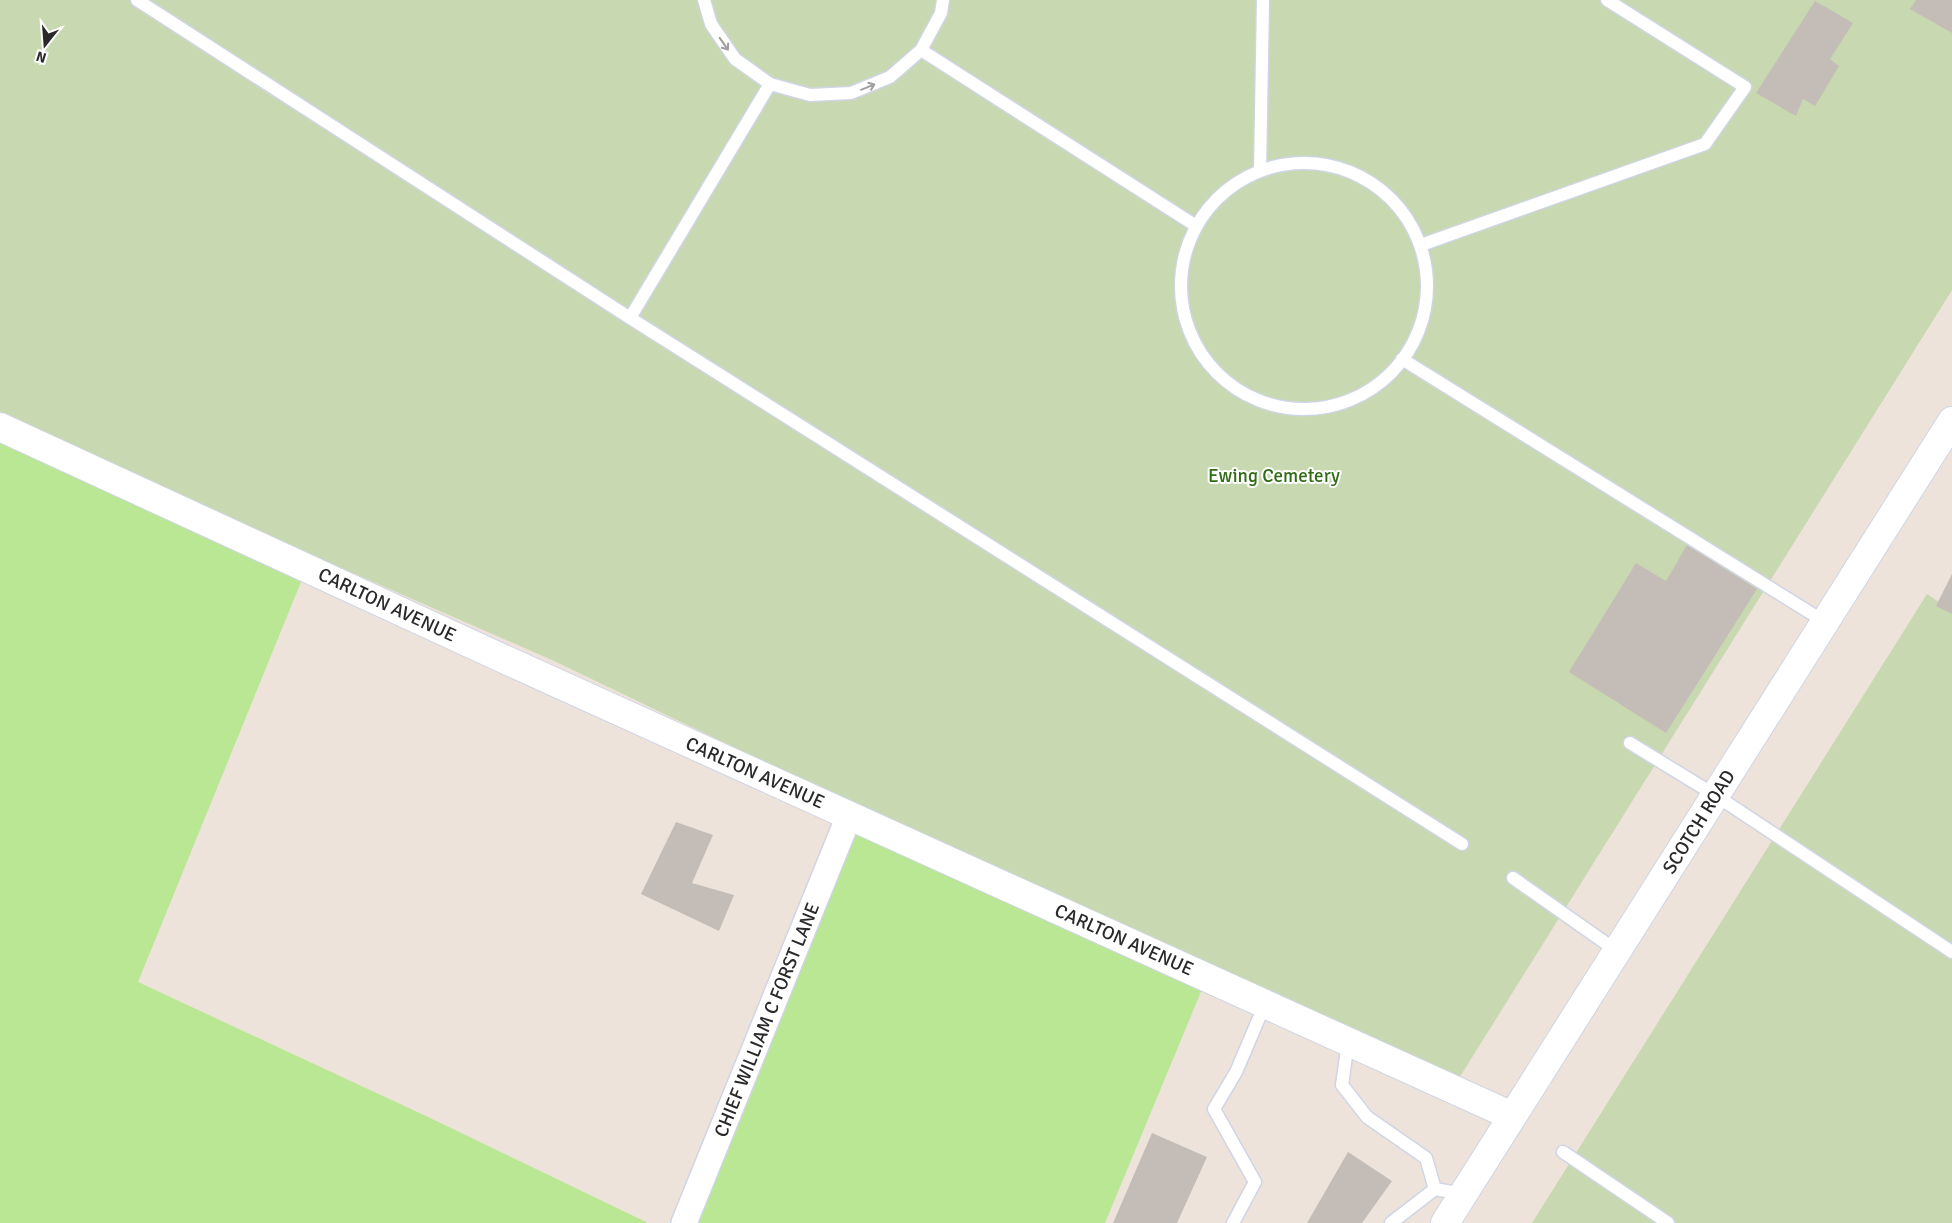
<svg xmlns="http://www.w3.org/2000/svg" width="1952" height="1223" font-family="Signika,sans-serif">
<rect width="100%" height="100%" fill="#ede3da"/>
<path fill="#b9e793" d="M0,411L312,555L138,982L428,1117L648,1223H0Z
M854,805L1210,970L1105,1223H684Z"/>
<path fill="#c8d8b0" d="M0,0H1952V290L1456,1083L854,805L552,660L312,555L0,411Z
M1927,594L1952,611V1223H1532Z"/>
<path fill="#c4bdb7" d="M1916,0H1952V33L1910,9Z
M1815,1L1853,23L1830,59L1839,66L1815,106L1803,99L1796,116L1756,93Z
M1687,545L1757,589L1666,733L1569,672L1636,563L1666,581Z
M1952,574V614L1936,606Z
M676,822L713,835L692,883L734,895L719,931L641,894Z
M1152,1133L1207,1157L1177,1223H1113Z
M1348,1152L1392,1181L1362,1223H1307Z"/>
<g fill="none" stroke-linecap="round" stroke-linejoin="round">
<g stroke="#cfd5e4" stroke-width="15">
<path id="service" d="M137,0L630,318L1462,844
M704,0L711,24L735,59L770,84L810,95L851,93L890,77L921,50L941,13L943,0
M921,50L1193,224
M1181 286a123 123 0 1 1 246 0a123 123 0 1 1-246 0Z
M1260,171L1263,0
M1421,245L1705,144L1745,87L1607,0
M630,318L770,84
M1402,359L1825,622
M1630,743L1715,795L1952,952
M1513,878L1617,951
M1348,1042L1342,1085L1367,1117L1426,1158L1435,1189
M1563,1152L1668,1223
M1233,1223L1255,1182L1214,1109L1236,1072L1265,1004
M1391,1223L1435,1189L1463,1194"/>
</g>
<g stroke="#cfd5e4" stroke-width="28">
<path id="minor" d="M684,1223L849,816"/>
</g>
<g stroke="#cfd5e4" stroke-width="30">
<path id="tertiary" d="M0,427L506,660L1512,1116"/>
</g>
<g stroke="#cfd5e4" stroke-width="30">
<path id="secondary" d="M1445,1223L1952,421"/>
</g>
<use href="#service" stroke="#fff" stroke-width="12"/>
<use href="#minor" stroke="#fff" stroke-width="25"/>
<use href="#tertiary" stroke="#fff" stroke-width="28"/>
<use href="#secondary" stroke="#fff" stroke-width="28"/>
</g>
<defs><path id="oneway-shaft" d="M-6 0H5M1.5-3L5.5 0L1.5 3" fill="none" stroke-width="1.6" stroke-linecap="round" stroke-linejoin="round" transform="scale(1.25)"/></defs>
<g stroke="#9f9f9f">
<use href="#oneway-shaft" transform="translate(724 44) rotate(55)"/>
<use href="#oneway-shaft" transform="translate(868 87) rotate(-22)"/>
</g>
<g text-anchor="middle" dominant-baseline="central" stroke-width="4" stroke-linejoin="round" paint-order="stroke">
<g font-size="19" fill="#306b15" stroke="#fff">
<text x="1274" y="476">Ewing Cemetery</text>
</g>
<g font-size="19" fill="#292929" stroke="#fff">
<text transform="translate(387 605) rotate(25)">CARLTON AVENUE</text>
<text transform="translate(755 773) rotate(24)">CARLTON AVENUE</text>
<text transform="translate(1699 822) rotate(-58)">SCOTCH ROAD</text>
<text transform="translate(1124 940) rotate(24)">CARLTON AVENUE</text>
<text transform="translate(767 1020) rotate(-68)">CHIEF WILLIAM C FORST LANE</text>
</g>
</g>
<g transform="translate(45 45) rotate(197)" stroke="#ffffff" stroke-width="4" paint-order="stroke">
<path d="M0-4L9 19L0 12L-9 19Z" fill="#292929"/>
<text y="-8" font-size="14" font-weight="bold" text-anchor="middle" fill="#292929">N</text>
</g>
</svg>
